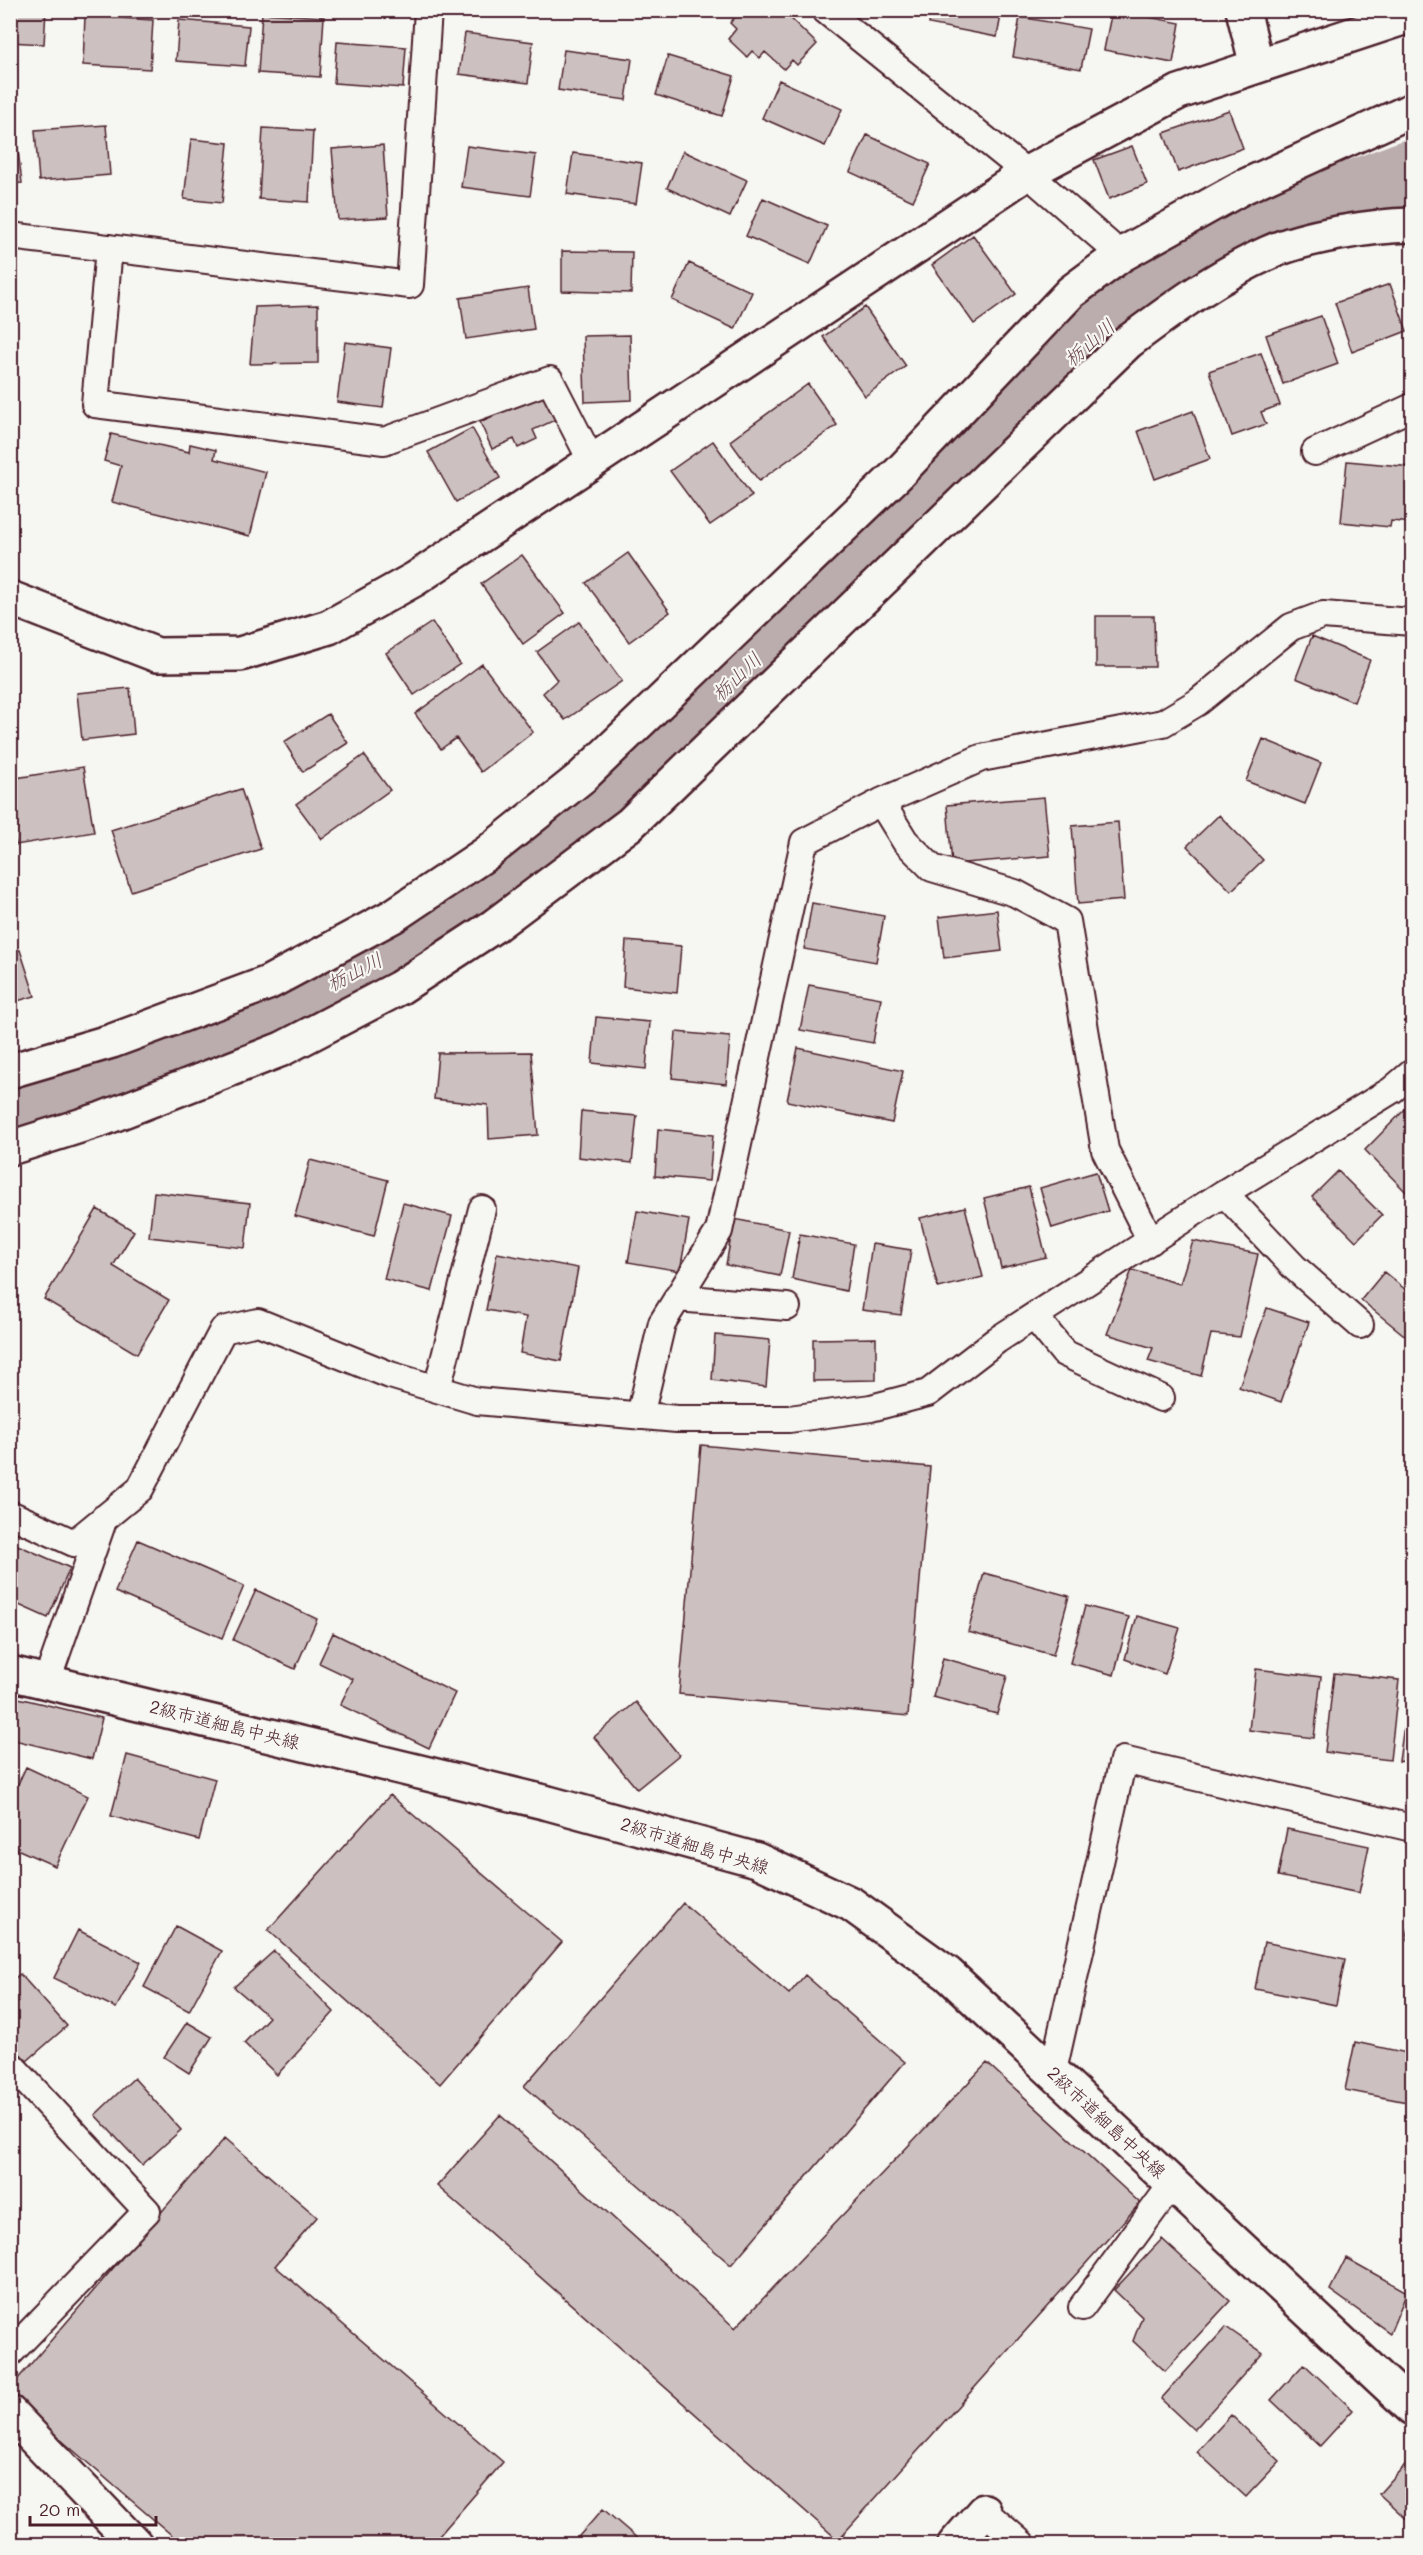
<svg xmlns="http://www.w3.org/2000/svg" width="1423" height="2555" font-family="Mali,'Klee One',sans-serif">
<rect width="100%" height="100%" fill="#f6f6f2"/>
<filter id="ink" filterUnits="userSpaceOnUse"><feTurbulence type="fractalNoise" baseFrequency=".0167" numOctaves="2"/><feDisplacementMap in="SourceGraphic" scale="12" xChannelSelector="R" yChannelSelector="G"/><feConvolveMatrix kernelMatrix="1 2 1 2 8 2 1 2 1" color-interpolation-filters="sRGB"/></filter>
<g filter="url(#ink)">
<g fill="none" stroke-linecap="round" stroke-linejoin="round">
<path stroke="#bbadae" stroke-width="76" d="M10,1099L207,1045L418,939L602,806L1022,400L1179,264L1412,177"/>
</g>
<path fill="#ccc1c0" stroke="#4a1f2b" stroke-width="1.5" d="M10,10H46L44,44L10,42Z
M741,10H782L817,44L797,65L792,60L784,69L765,52L760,58L752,51L747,57L728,39L736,29L730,23Z
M931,10H1002L997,37L929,24Z
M1112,10L1180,23L1173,63L1104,50Z
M262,13L324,17L320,77L258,73Z
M85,16L153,20L150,69L83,65Z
M1020,17L1089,29L1081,69L1013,57Z
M179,20L249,26L245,66L176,61Z
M465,33L533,42L528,83L459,74Z
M337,42L406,47L403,88L334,83Z
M564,50L632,59L626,100L558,90Z
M668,56L734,76L722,116L656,95Z
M779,80L842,109L825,146L762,118Z
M1229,110L1243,148L1178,172L1164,133Z
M10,118H14L22,183L10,184Z
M106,125L110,175L39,181L35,130Z
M263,128L313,131L309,202L259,199Z
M867,135L930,164L913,201L850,172Z
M191,139L228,143L222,203L184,199Z
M383,145L388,217L338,220L332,149Z
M467,146L536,155L530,196L461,187Z
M1132,146L1147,184L1109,199L1094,160Z
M683,151L747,180L730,217L667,188Z
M573,153L642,163L636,204L567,194Z
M763,198L827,226L810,264L746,236Z
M973,235L1016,294L974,324L932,265Z
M562,251L632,252L631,293L562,291Z
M689,263L752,292L735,329L672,300Z
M10,277H17L14,337H10Z
M1412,277V296L1406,280Z
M1390,284L1407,331L1352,352L1335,303Z
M528,288L534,329L466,339L460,298Z
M318,305V363L250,364L255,307Z
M865,307L906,366L865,396L823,337Z
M1321,316L1338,364L1283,384L1266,335Z
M630,335L632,400L585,402L583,336Z
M345,342L391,348L383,408L337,402Z
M1261,353L1280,405L1261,412L1266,424L1232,436L1209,371Z
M808,384L837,425L759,481L730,441Z
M544,392L557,419L533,430L537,439L518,448L514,439L492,449L480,422Z
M1193,411L1210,459L1155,479L1138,431Z
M472,428L500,478L456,502L428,452Z
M111,434L189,452L190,444L216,450L214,459L266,472L250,536L112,502L121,466L104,461Z
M713,441L752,496L710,525L670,471Z
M1347,461L1412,467V523L1391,521L1390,527L1341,522Z
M628,553L670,612L629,642L586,583Z
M522,555L565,613L523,644L481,584Z
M1096,616H1154L1155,667H1096Z
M432,622L460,664L414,695L386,653Z
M579,622L622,681L565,720L543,693L557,680L537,652Z
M1312,636L1370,660L1354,702L1296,678Z
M482,664L533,732L481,772L456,738L441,749L415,714Z
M130,688L134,734L82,740L77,693Z
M328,714L348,743L303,772L284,742Z
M1263,739L1321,763L1305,804L1246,781Z
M364,755L390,790L322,839L296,804Z
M83,767L94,832L16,845L10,812V779Z
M241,789L261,849L131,891L111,830Z
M1044,797L1050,856L952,864L947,805Z
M1219,815L1263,860L1231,891L1187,846Z
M1118,822L1124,900L1078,904L1072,826Z
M812,903L884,916L876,962L804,949Z
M997,910L1002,951L944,958L939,917Z
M626,941L681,946L677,993L623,987Z
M20,950L35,996L10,1003V953Z
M809,985L881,998L873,1043L800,1030Z
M596,1017L650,1022L646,1069L592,1063Z
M676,1032L730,1037L726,1084L672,1078Z
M798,1048L903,1071L892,1123L787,1101Z
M531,1052L538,1135L489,1139L488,1105L434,1099L438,1053Z
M1412,1102V1190L1408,1194L1365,1150Z
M581,1111L637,1116L632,1163L578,1157Z
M658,1129L713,1135L709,1181L655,1176Z
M310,1160L388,1180L374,1236L295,1216Z
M1338,1171L1382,1215L1356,1241L1312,1197Z
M1096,1172L1108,1211L1052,1228L1040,1188Z
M1029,1187L1046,1257L1001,1268L984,1198Z
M154,1192L250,1203L245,1248L149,1237Z
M403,1203L452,1216L432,1291L384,1279Z
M965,1207L983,1277L938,1288L920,1218Z
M97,1209L134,1231L113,1266L169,1300L137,1354L44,1299Z
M637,1211L689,1220L680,1271L628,1262Z
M734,1219L789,1230L780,1276L726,1265Z
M800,1234L854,1244L846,1291L792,1279Z
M1193,1241L1258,1254L1240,1337L1211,1334L1201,1376L1148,1361L1153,1348L1107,1334L1132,1270L1180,1284Z
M872,1244L911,1250L901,1315L862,1310Z
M497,1253L578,1268L561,1361L520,1353L526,1317L486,1310Z
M1384,1272L1412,1295V1335L1409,1339L1361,1300Z
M1267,1308L1309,1322L1281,1402L1239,1387Z
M715,1335L770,1340L766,1387L712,1380Z
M876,1338V1380L813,1381V1339Z
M701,1445L930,1467L908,1716L679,1694Z
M138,1540L244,1586L222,1638L115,1592Z
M13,1543L70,1568L48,1618L10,1601V1549Z
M984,1573L1069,1596L1053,1655L968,1632Z
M256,1590L317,1619L295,1669L233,1640Z
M1085,1606L1129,1617L1114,1675L1070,1663Z
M1137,1616L1180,1628L1165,1674L1125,1659Z
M333,1633L455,1693L429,1748L340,1705L353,1679L319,1663Z
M943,1658L1007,1676L997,1714L933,1697Z
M1256,1669L1321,1677L1314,1738L1249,1730Z
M1334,1673L1399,1680L1390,1760L1325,1752Z
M1410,1682L1412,1683V1763L1399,1761Z
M10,1696L102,1718L92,1759L10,1739Z
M636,1702L679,1755L637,1789L594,1737Z
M127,1755L215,1779L199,1840L111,1816Z
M26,1767L88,1796L55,1866L10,1846V1801Z
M390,1795L562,1942L440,2084L268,1930Z
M1287,1829L1369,1846L1359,1893L1278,1876Z
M683,1903L789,1994L805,1975L905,2062L731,2265L524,2086Z
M1412,1906V1941L1407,1940Z
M176,1926L222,1951L189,2011L144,1987Z
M78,1930L141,1962L116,2008L54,1978Z
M1264,1942L1345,1959L1336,2005L1255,1989Z
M274,1951L334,2012L277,2075L244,2043L269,2017L234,1987Z
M20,1974L67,2026L27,2061L10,2043V1982Z
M187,2022L212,2037L189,2073L164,2057Z
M1355,2042L1412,2054V2103L1345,2090Z
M987,2063L1140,2203L838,2540L437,2186L500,2115L735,2328Z
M134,2078L181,2130L142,2165L95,2115Z
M225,2138L317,2217L275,2266L503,2462L432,2544H182L10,2396V2388Z
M1162,2239L1230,2301L1165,2371L1133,2341L1142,2317L1114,2290Z
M1346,2258L1407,2292L1390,2333L1330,2290Z
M1226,2327L1263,2353L1194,2430L1161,2399Z
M1304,2364L1353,2410L1320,2446L1271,2400Z
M1231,2415L1280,2461L1246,2497L1197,2452Z
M1412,2457V2524L1379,2494Z
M603,2509L644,2544H572Z"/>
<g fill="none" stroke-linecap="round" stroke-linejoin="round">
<g stroke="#4a1f2b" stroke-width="30">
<path id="lane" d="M825,10L1027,173L1121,255
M10,236L410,285L428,10
M109,248L95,404L384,441L550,380L592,462
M1315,452L1412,407
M881,802L905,841L932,868L1015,893L1067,921L1105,1150L1151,1241
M1224,1193L1294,1267L1360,1325
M677,1298L787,1307
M1034,1316L1064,1353L1161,1398
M437,1389L482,1209
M640,1416L662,1323L719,1231L804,842L881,802L981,758L1163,723L1198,702L1291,627L1323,615L1412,622
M10,1514L74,1543L140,1489L223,1330L258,1322L390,1375L477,1401L677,1419H789L871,1408L928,1393L997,1340L1224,1193L1392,1090L1412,1073
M47,1681L104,1518
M10,2064L147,2211L10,2353
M1053,2071L1123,1760L1412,1828
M1082,2307L1173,2183
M984,2511L1022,2544"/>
</g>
<g stroke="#4a1f2b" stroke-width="38">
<path id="street" d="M1243,10L1257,66
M10,598L157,655L240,654L329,627L415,579L1027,173L1179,92L1412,15
M10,1071L112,1041L268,983L393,916L487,853L582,777L898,474L1071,292L1121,255L1243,187L1412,110
M10,1148L102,1119L282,1049L399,988L494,926L630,824L1128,342C1172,309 1217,276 1268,253C1305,236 1371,226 1412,225
M10,2413L135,2544
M955,2544L984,2511"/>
</g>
<g stroke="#4a1f2b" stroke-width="38">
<path id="secondary" d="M10,1673L548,1803L757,1860L851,1904L948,1974L1412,2408"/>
</g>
<use href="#lane" stroke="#f6f6f2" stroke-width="26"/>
<use href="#street" stroke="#f6f6f2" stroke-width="33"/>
<use href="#secondary" stroke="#f6f6f2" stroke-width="33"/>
</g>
</g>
<g text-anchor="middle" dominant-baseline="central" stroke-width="4.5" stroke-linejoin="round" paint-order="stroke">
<g font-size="18" fill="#4a1f2b" stroke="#f6f6f2">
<text transform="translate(225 1724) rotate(14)">2級市道細島中央線</text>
<text transform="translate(695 1845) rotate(17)">2級市道細島中央線</text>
<text transform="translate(1107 2122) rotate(43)">2級市道細島中央線</text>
</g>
<g font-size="20" font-style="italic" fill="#6c4a52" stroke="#f6f6f2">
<text transform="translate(1089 342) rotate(-41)">栃山川</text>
<text transform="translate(736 676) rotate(-44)">栃山川</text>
<text transform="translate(354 971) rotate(-27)">栃山川</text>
</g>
</g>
<rect width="1423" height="2555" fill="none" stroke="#f6f6f2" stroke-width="36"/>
<rect x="18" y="18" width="1387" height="2519" fill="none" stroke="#4a1f2b" stroke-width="2" filter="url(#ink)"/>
<path d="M30 2516v9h126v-9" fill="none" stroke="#4a1f2b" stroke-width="3"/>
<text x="39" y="2516" font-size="18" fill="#4a1f2b" stroke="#f6f6f2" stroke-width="4.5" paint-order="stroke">20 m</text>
</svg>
